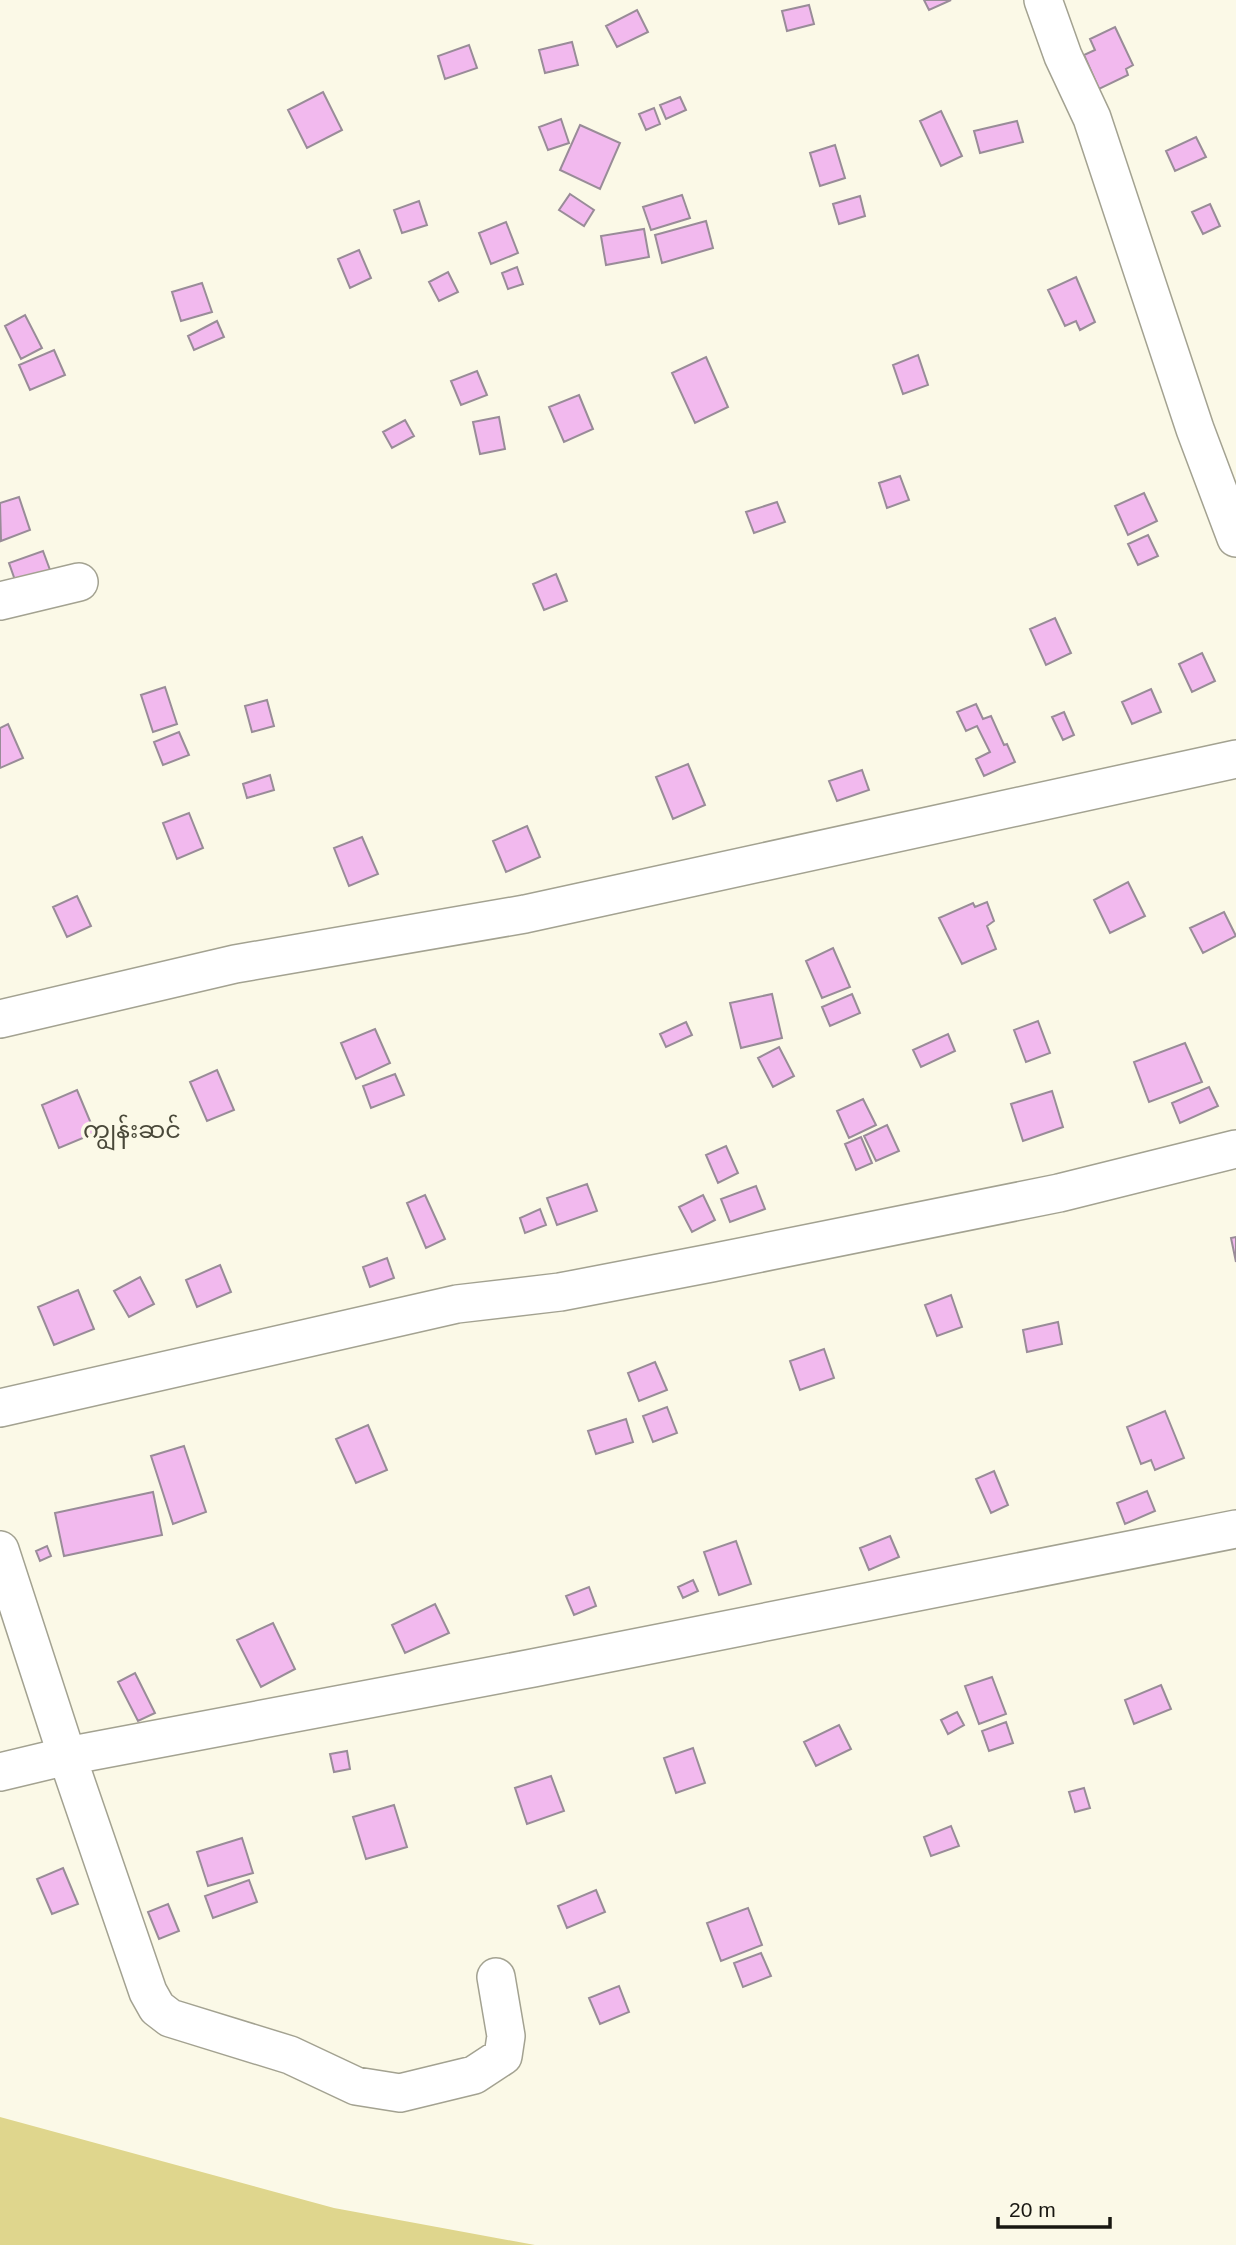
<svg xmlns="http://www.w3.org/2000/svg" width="1236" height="2245" font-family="Arial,'Noto Sans Myanmar',sans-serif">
<rect width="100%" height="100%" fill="#fbf9e7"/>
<path fill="#dfd68d" d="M0,2117L334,2208L535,2245H0Z"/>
<path fill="#f2b9ee" stroke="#998c98" stroke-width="2" d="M924,0H951L929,10Z
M809,5L814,24L787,31L782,11Z
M637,10L648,32L617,47L606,26Z
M1115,27L1133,65L1126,69L1128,75L1099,89L1084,55L1095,50L1090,39Z
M572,42L578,65L545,73L539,50Z
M469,45L477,68L445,79L438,56Z
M323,92L342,130L307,148L288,110Z
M680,97L686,110L666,119L660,105Z
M654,108L660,124L646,130L639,114Z
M941,111L962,156L941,166L920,121Z
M561,119L569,143L548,150L539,127Z
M1017,121L1023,142L980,153L974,131Z
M580,125L620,143L600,189L560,170Z
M1196,137L1206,157L1175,171L1166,151Z
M835,145L845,178L820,186L810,153Z
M570,194L594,210L584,226L559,210Z
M682,195L690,218L651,230L643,207Z
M860,196L865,216L839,224L833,204Z
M419,201L427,225L402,233L394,210Z
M1210,204L1220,226L1203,234L1192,212Z
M706,221L713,248L662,263L655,235Z
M506,222L518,253L491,264L479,233Z
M644,229L649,257L606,265L601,236Z
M359,250L371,278L350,288L338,259Z
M517,267L523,284L508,289L502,273Z
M448,272L458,292L439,301L429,282Z
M1076,277L1095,322L1080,330L1076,321L1065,326L1048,290Z
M202,283L212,312L181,321L172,292Z
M25,315L42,348L21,359L5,326Z
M217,321L224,337L194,350L188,336Z
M54,350L65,375L30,390L19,365Z
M918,355L928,385L903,394L893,365Z
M706,357L728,407L695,423L672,373Z
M477,371L487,395L461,405L451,381Z
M579,395L593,429L564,442L549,407Z
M499,417L505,449L480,454L473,422Z
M405,420L414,436L392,448L383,432Z
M900,476L909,500L887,508L879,483Z
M1144,493L1157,521L1128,535L1115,506Z
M19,497L30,530L1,541L0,503Z
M777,502L785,522L754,533L746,512Z
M1148,535L1158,556L1138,565L1128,544Z
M43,551L50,570L16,583L9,563Z
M556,574L567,601L544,610L533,584Z
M1055,618L1071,653L1046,665L1030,629Z
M1202,653L1215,681L1192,692L1179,664Z
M165,687L177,724L153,732L141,695Z
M1151,689L1161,712L1132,724L1122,702Z
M267,700L274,726L252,732L245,706Z
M976,704L983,719L991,716L1004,745L1007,744L1015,762L984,776L976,759L990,752L977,726L966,731L957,712Z
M1064,712L1074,735L1063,740L1052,717Z
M8,724L23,758L0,768V728Z
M179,732L189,755L163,765L154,742Z
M688,764L705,805L673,819L656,777Z
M862,770L869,790L837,801L829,781Z
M270,775L274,790L247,798L243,784Z
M189,813L203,848L177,859L163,823Z
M527,826L540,857L506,872L493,841Z
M362,837L378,874L349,886L334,848Z
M1128,882L1145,916L1110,933L1094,900Z
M77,896L91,926L67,937L53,907Z
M987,902L994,921L987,926L996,949L962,964L939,918L973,903L975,907Z
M1224,912L1236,936L1203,953L1190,928Z
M833,948L850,987L822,998L806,961Z
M772,994L782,1038L741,1048L730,1003Z
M852,994L860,1013L830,1026L822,1007Z
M1038,1021L1050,1053L1026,1062L1014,1030Z
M686,1022L692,1035L666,1047L660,1034Z
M375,1029L390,1063L356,1079L341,1043Z
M948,1034L955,1051L921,1067L913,1050Z
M1185,1043L1202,1082L1149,1102L1134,1062Z
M779,1047L794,1076L773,1087L758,1058Z
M217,1070L234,1110L207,1121L190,1082Z
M395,1074L404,1095L371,1108L363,1086Z
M1209,1087L1218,1106L1180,1123L1172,1103Z
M77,1090L95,1133L59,1148L42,1105Z
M1052,1091L1063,1127L1023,1141L1011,1104Z
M863,1099L876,1125L849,1138L837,1111Z
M887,1125L899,1151L876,1161L864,1136Z
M861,1137L872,1163L856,1170L845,1144Z
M726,1146L738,1173L718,1183L706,1155Z
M587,1184L597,1211L557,1225L547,1198Z
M756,1186L765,1209L730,1222L721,1199Z
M425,1195L445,1239L426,1248L407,1203Z
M703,1195L715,1220L692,1232L679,1207Z
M540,1209L546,1225L525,1233L520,1218Z
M1236,1237V1262L1231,1238Z
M387,1258L394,1278L370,1287L363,1267Z
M220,1265L231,1292L197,1307L186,1280Z
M140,1277L154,1304L129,1317L114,1291Z
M78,1290L94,1329L54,1345L38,1307Z
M951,1295L962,1327L937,1336L925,1305Z
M1058,1322L1062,1344L1027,1352L1023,1330Z
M824,1349L834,1378L800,1390L790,1361Z
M655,1362L667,1390L639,1401L628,1373Z
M667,1407L677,1433L653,1442L643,1416Z
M1165,1411L1184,1458L1155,1470L1151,1460L1141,1464L1127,1427Z
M626,1419L633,1442L596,1454L588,1431Z
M368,1425L387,1470L356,1483L336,1439Z
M184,1446L206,1512L173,1524L151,1456Z
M994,1471L1008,1505L991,1513L976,1479Z
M1147,1491L1155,1511L1125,1524L1117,1503Z
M153,1492L162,1535L64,1556L55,1513Z
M890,1536L899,1557L869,1570L860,1548Z
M736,1541L751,1584L719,1595L704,1552Z
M47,1546L51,1556L40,1561L36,1551Z
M693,1580L698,1591L683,1598L678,1587Z
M589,1587L596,1606L574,1615L566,1596Z
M435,1604L449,1633L405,1653L392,1625Z
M273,1623L295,1669L261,1687L237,1640Z
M135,1673L155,1713L138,1721L118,1682Z
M992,1677L1006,1714L979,1724L965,1686Z
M1161,1685L1171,1709L1134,1724L1125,1700Z
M957,1712L964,1725L948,1734L941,1720Z
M1006,1722L1013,1743L989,1751L982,1731Z
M839,1725L851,1749L816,1766L804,1742Z
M693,1748L705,1783L676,1793L664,1758Z
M347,1751L350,1769L334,1772L330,1754Z
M551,1776L564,1811L527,1824L515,1788Z
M1084,1788L1090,1808L1075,1812L1069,1792Z
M394,1805L407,1847L366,1859L353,1817Z
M951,1826L959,1846L931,1856L924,1837Z
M242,1838L253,1873L208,1886L197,1852Z
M63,1868L78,1904L52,1914L37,1879Z
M249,1880L257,1902L213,1918L205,1896Z
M596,1890L605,1912L567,1928L558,1906Z
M168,1904L179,1931L159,1939L148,1912Z
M748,1908L762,1945L721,1961L707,1923Z
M761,1953L771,1976L743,1987L734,1963Z
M619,1986L629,2012L600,2024L589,1998Z"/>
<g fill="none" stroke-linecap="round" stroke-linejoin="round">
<g stroke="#a3a291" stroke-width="40">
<path id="minor" d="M1043,0L1063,56L1092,118L1195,429L1236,538
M0,601L79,582
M0,1019L235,964L525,914L1236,759
M0,1408L457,1304L560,1292L711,1263L1059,1193L1236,1149
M0,1550L67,1756L148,1992L157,2008L170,2018L290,2055L356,2086L400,2093L474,2075L503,2056L506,2036L496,1977
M0,1772L67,1756L533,1668L1236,1529"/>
</g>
<use href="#minor" stroke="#fff" stroke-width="37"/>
</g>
<g text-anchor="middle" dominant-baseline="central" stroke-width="7" stroke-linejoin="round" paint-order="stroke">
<g font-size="24" fill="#494839" stroke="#fbf9e7">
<text x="132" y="1129">ကျွန်းဆင်</text>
</g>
</g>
<path d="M998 2217v10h112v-10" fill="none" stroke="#181711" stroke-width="3.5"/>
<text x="1009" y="2217" font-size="21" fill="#181711" stroke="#fbf9e7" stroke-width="5" paint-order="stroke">20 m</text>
</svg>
